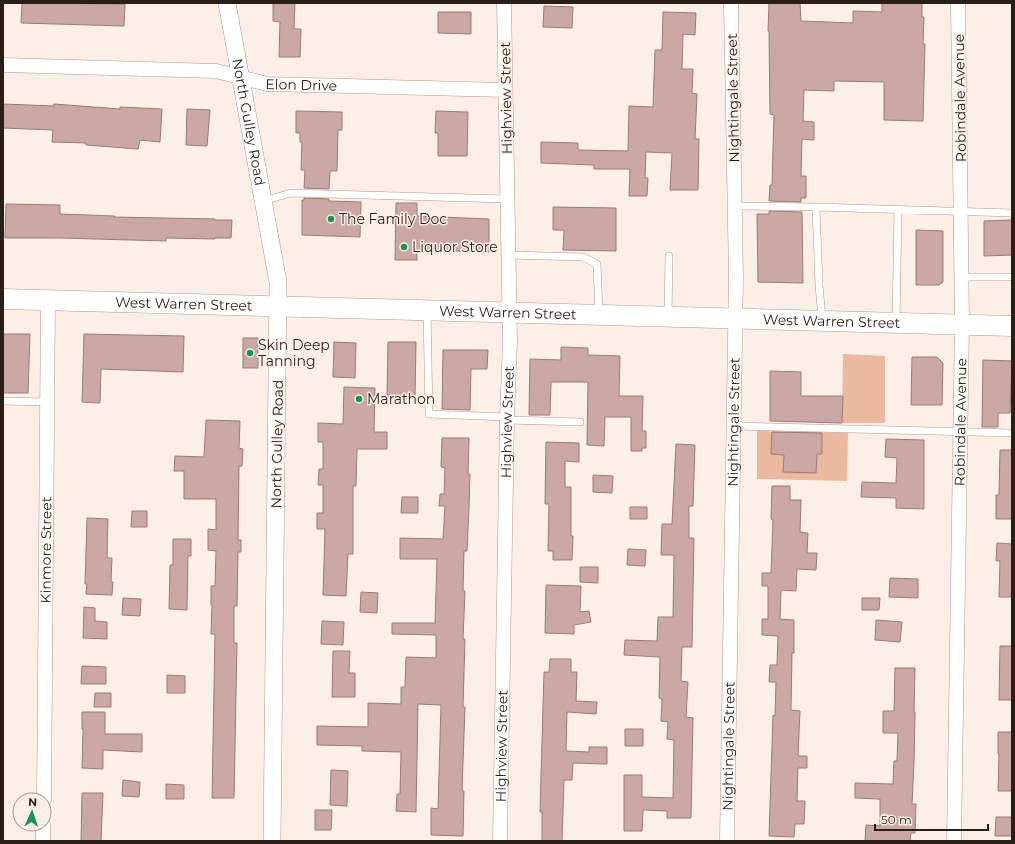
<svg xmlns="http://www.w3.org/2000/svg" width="1015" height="844" font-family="Montserrat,sans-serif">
<rect width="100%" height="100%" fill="#fcefe8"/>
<path fill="#eab99f" d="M843,354L885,356V423H842Z
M757,431L848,433L847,481L757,479Z"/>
<path fill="#cba8a4" stroke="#9b7a76" d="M22,3L125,4L124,26L21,23Z
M273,3H295L294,29H301L300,57H279L280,22L273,21Z
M769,3H800L801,21L853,23V11L882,12V3H922V17H924L923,44H925L923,121L884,120V82L834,81V91L804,90L803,121L814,122V140L802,139L801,176H806V198H801V202L769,201L770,185H772L774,115L770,114L769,31H768Z
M544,6L573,7L572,28L543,27Z
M438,12H471V34L438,33Z
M663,12L696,13L695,35L683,34L682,69H693L692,93L697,94L695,139H699L698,190H670L672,153L646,152L645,178H648L647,196H629L630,169H594V165L541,163V142L578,143V150L628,151L629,106L653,107L655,50H662Z
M3,104L54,106V104L120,109V107L162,109L160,142L140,140L138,149L86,145V143L52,142L53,130L3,128Z
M187,109L210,110L207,146L186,145Z
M296,111L342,112V130H338L337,171H330L329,189L304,188L305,170H301L302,142H300V133H296Z
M436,111L468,112L467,156H438V133H435Z
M304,198L329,199V201L361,202L360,237L302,235V200H304Z
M396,203H417V216L489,219V252L417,250V260H395Z
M6,204L60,205V214L115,216L114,217L215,219V220H232L231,238H215V239L166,238V241L60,238H5Z
M553,207L616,208V251L563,250L564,230H553Z
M769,211L802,212L803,283L758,282L757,214H769Z
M1012,220V255L984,256V221Z
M916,230L943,231V282L939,285H916Z
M3,334H30L28,393H3Z
M84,334L184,336L183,372L101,369L100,403L82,402Z
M243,338H258V368H243Z
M334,342L356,343L355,378L333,377Z
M388,342H416L415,398L387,397Z
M561,347L588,348V355L620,356L619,396H643L642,431H646V448H642V451H631V417H605L604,446L587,445L588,382H551L550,415H529L530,359L561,360Z
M443,350H488L487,369H471L470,410L442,409Z
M912,357H937L943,363L942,405H911Z
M983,360L1012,361L1010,413H998V427H982Z
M770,371L801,372V396H843L842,423L770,421Z
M344,387L375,388L374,432H387V449H357L356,486H353V554H348L346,596L323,595L325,529H317V513H323V485H318L319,469H323V442H318V423L343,424Z
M206,420L240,421L239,448L243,449L242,466H239L238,540H241V552H238L237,606H234V643H237L234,798H212L215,634H211L212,605H211V586H215L216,551L208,550V529L216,530V499H184V471H174L175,456L204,457Z
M772,432L822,433V454H817L816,473L783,472L784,455L771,454Z
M442,438H469L468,474H470L469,507L467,551H464L463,590L465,591L463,639H465L463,707H465L462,791H464L463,836L431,835V808L438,809L441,705L418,704L416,812L396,811L397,794H400L401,752L362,751V746L317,745V726L368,727V703L401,704V687H405L406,657L436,658V635L392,634V623H435L437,559H400V538L443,539L445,506H439L440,494H444L445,468L441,467Z
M886,439L924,440V509L896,508V498L861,497L862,482L896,483L897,458L885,457Z
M546,442L579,443V462L565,461V487H571V536H573L572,560H553V551H548L549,504H545Z
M676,444L695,445L693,506H689V538H694L692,647H682L681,681L688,682L686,717L693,718L691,818H667V811L643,810L642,831H624V775H642V797L673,798L674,740L667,739L668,722L661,721L662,699L659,698L660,657L624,655L625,640L657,641L658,617H673L674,555H661L662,524H672Z
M1000,450H1012V519H996V495H999Z
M593,475L613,476L612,493L593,492Z
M772,486H790V500H801L800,532L808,533L807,553H817L816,570L797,569L796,591L781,590L780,619L794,620V653H792L791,710L800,711L798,756H807V768H798L797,801H805L804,824H795L794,837L769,836L773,715L775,716L776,682H769L770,665H777L778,636L762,635V619H768V586H762V573H771L773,520L771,519Z
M402,497H418V513H401Z
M630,507H647V519H630Z
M132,511H147V527H131Z
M87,518L108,519L107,558H112L111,582H113L112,595L86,594L87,584H85Z
M173,539H191V556H188L187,610L169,609L170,565H173Z
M997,543L1012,544V597H999L1000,561H996Z
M628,549L646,550L645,566L627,565Z
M580,567H598V583L580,582Z
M890,578L918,579V598L889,597Z
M546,585L581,586L580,612L589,611L591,622L574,625V634L545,633Z
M361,592L378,593L377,613L360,612Z
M123,598L141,599L140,616L122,615Z
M862,598H880L879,610H862Z
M84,607L95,608V621L107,622V639L83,638Z
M876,620L902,622L900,642L875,640Z
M322,621L344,622L343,645L321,644Z
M1000,646H1012V700H999Z
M333,651H350L349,673H355V697H332Z
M550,659H571V672H577L576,701L597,702L596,714L567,712L566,751L589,752V747H607V764L573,763L572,780H564L562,841H542V812H540L544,672H549Z
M82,666L106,667V684H81Z
M895,668H915L914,712H915L914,762L912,804H916L915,833H911L910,841H865L866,825L880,826V799L855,798V783L893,784L894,761H897L898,733H883V711H894Z
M167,675L185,676V693H167Z
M95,693H111V707H94Z
M82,712H105V734H142V752L103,750V769L82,768L83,729H82Z
M625,729H643V746H625Z
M998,732H1012V791H998L999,754H998Z
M331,770L348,771L347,806L330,805Z
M123,780L140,782L139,797L122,796Z
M166,784L184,785V799H166Z
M82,793H103L101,841H81Z
M315,810H332L331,830H315Z
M996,817H1012V836H995Z"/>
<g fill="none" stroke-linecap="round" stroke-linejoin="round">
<g stroke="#b49787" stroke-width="8">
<path id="service" d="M263,201L291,193L507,199
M734,206L816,207L1012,213
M816,207L819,285L822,319
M508,255L583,257L597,264L599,313
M962,277H1012
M427,311L429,414L507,417
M668,316L669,256
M896,322L898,210
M3,401L48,402
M507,420L580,422
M734,426L1012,433"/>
</g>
<g stroke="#b49787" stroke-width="15">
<g id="minor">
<path id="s1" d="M3,65L216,71L267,84L505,90"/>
<path id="s2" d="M44,800L48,300"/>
<path d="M43,841V824"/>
<path id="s3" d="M500,841L507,417L510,342L504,3"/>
<path id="s4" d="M727,841L736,276L731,3"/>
<path id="s5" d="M954,841L962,324L958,3"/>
</g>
</g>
<g stroke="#b49787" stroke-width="18">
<g id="tertiary">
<path id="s6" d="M227,3L278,282L272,841"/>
</g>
</g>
<g stroke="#b49787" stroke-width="21">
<g id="secondary">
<path id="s7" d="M3,299L1012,326"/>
</g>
</g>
<use href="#service" stroke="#fff" stroke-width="7"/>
<use href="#minor" stroke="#fff" stroke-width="14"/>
<use href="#tertiary" stroke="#fff" stroke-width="17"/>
<use href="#secondary" stroke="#fff" stroke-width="20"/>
</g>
<g fill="#199350" stroke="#fcefe8" stroke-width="1.5">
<circle cx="331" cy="219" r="4"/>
<circle cx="404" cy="247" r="4"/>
<circle cx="250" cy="353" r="4"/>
<circle cx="359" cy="399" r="4"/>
</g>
<g text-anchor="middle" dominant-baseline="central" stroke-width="3" stroke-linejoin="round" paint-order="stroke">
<g font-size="14" fill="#291e18" stroke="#fcefe8">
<text stroke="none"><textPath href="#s1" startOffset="300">Elon Drive</textPath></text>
<text transform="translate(506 98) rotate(-91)">Highview Street</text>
<text transform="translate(733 98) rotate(-91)">Nightingale Street</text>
<text transform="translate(960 98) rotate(-91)">Robindale Avenue</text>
<text stroke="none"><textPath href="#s6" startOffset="121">North Gulley Road</textPath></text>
<text stroke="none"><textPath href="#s7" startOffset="181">West Warren Street</textPath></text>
<text stroke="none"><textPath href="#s7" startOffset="505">West Warren Street</textPath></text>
<text stroke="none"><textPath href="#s7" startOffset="829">West Warren Street</textPath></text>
<text stroke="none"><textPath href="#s3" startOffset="419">Highview Street</textPath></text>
<text stroke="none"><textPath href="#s4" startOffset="419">Nightingale Street</textPath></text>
<text stroke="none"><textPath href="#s5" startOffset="419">Robindale Avenue</textPath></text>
<text transform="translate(277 444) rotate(-89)">North Gulley Road</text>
<text stroke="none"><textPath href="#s2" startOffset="250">Kinmore Street</textPath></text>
<text stroke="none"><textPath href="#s3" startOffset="95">Highview Street</textPath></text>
<text stroke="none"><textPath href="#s4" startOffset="95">Nightingale Street</textPath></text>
</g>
<g font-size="14" fill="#291e18" stroke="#fcefe8" text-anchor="start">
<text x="339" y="219">The Family Doc</text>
<text x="412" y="247">Liquor Store</text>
<text x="258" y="345">Skin Deep<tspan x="258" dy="16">Tanning</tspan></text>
<text x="367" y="399">Marathon</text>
</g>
</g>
<rect width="1015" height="844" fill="none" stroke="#291e18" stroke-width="8"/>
<g transform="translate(32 812) rotate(3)"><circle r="19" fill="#fcefe8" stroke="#a89b95"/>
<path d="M0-3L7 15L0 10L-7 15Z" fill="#199350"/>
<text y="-6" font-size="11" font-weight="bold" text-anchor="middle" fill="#291e18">N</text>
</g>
<path d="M875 824v6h113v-6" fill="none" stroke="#291e18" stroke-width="2"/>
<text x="881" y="824" font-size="12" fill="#291e18" stroke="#fcefe8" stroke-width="3" paint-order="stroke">50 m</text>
</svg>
